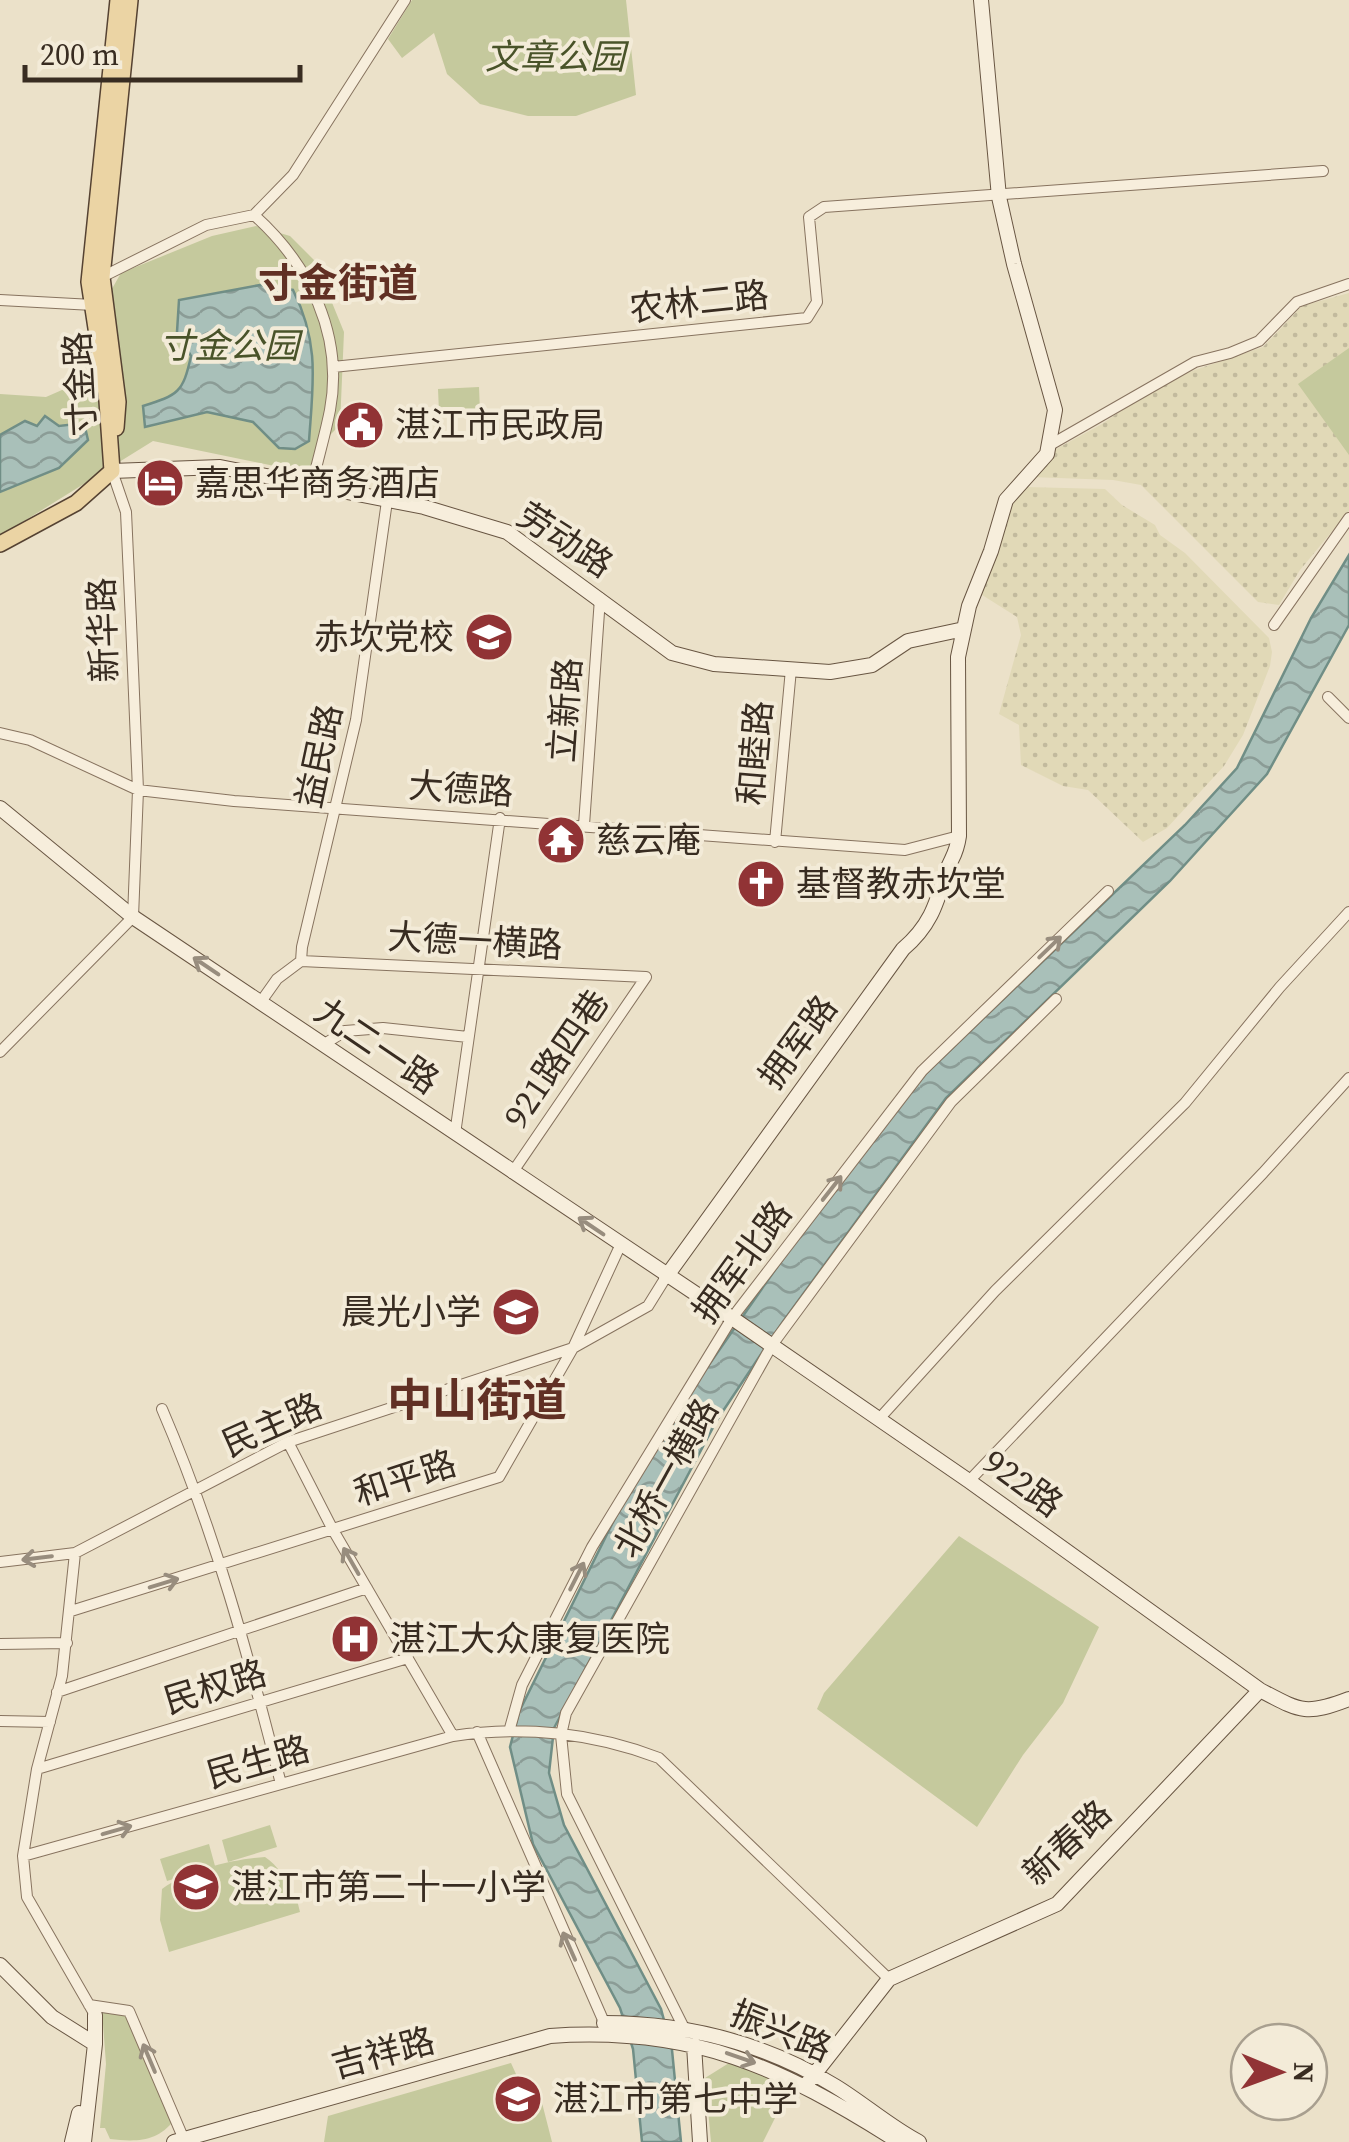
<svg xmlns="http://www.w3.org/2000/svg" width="1349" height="2142" font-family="'Source Serif 4','Noto Sans SC',serif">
<defs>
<pattern id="farmland-dots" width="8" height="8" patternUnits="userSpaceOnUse" patternTransform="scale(2.5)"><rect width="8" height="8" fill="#e1d9b7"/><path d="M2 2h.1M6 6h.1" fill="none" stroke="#c2ba9d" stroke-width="1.8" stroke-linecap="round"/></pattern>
<pattern id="water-waves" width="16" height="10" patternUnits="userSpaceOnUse" patternTransform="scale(2.5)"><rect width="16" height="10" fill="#a9c0b9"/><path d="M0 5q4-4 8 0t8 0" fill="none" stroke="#8b9c96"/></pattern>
</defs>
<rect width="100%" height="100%" fill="#ebe1c9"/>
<path fill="url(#farmland-dots)" d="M1349,293V511L1300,570L1279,605L1258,602L1141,485L1113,480L1030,477L1047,454L1102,424L1138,399L1186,373L1263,347L1302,306Z
M1026,487L1105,489L1122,505L1155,525L1160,535L1185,553L1269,638L1272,652L1270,666L1243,735L1224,766L1167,828L1143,842L1088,790L1063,786L1021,765L1019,725L999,714L1021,635L1017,617L979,593L1016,494Z"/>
<path fill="#c5c99d" d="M412,0H626L636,95L576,116H528L480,104L447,74L434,33L402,58L388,39Z
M256,226L290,236L315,261L344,332L340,425L321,444L308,473L153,441L0,536V394L46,397L119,365L109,294L121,273L212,236Z
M1349,348V455L1298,384Z
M479,387L480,411L439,412L438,389Z
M959,1536L1099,1627L1063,1703L1023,1755L977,1827L817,1709L824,1693Z
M270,1825L277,1847L228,1862L222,1840Z
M209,1844L215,1866L167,1881L160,1859Z
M265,1857C282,1869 290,1884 284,1904L297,1900L300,1912L169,1952L160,1920L162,1889C188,1870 233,1859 265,1857Z
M102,2010L127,2013L174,2120C158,2142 136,2142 110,2139L105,2128H100L106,2064Z
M511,2063L520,2083L541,2099L552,2142H324L328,2116Z
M729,2063L792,2084L763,2142H711L705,2078Z"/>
<path fill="url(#water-waves)" stroke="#708e86" stroke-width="2.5" d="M260,285L293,290C320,344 313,383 309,441L295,449L279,448L253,422L207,412L145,427L143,406C178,395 183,393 191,356L177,332L179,300Z
M45,416L59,426L84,423L88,440L59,468L0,492V435L25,421L37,426Z
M1349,555V625L1267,774L1170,881L946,1098L782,1323L717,1420L554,1728L549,1773L564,1825L661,2009L672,2050L681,2142H642L633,2049L620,2008L533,1844L510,1747L519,1712L616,1516L692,1389L791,1247L919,1080L1185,825L1237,768L1311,618Z"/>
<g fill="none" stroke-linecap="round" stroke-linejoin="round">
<g stroke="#87735f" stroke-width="12">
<path id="street" d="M254,215L293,175L405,0
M102,277L206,225L254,215C309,264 344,335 330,410C325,436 317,461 312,486
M0,300L93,305
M333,367L807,318L817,302L809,217L824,207L1323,171
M1050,445L1195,362L1230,353L1259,341L1297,302L1349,284
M1274,625L1349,518
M1328,697L1349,718
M0,733L30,740L138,790L234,801L905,850L959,836
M584,825L600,598
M775,842L791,669
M301,961L646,977
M260,1003L277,979L301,961L302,947L356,720L387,501
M323,1045L345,1031L383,1028L468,1037
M0,1052L133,917L138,790L131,622L126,512L112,471
M455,1134L500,818
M512,1173L646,977
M162,1409C215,1532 248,1654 281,1784
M879,1419L995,1291L1185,1103L1280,987L1349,912
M288,1442L333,1530L453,1736
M969,1481L1263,1173L1349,1078
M75,1553L62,1676L37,1769L23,1856L27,1897L95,2015
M0,1562L75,1553L288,1442L573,1348L620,1246
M71,1611L499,1477L573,1348L648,1306L666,1277
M0,1644L67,1643
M57,1692L367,1588
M0,1721L50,1722
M510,1728L522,1685L592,1547L732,1318L922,1071L1108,891
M477,1732L607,2029
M37,1769L408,1658
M23,1856L453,1736C522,1725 594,1733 659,1758L889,1979
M89,2005L129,2011L185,2142
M686,2032L567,1794L561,1735L566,1713L772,1345L951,1102L1056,999"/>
</g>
<g stroke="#685542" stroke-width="16">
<path id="secondary" d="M112,471L220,467L424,507L507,532L672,653L714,664L830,672L872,665L908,641L964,629
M0,808L133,917L732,1318L969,1481L1260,1690C1300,1711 1305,1716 1349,1699
M666,1277L903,949C930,926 936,905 946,873C951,857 956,857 959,836L958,657L969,606L991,551L1006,500L1047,454L1055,410L1014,264L999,197L981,0
M0,1965L52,2017L95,2044
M604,2023C686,2023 764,2043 835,2086C863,2103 890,2127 919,2142
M694,2045L700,2142
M806,2085L889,1979L1057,1904L1260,1690
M72,2142L79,2113
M84,2142L95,2044V2015
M174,2142L550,2036C693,2026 781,2067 899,2142"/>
</g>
<g stroke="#554232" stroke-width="18">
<path id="primary" d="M116,428L118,402L102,277L130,0
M112,471L107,401L89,282L118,0
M0,544L76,503L112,471"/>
</g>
<use href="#street" stroke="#f7eedc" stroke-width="10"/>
<use href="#secondary" stroke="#f7eedc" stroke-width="14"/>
<use href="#primary" stroke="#ebd4a4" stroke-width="15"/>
</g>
<defs><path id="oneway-shaft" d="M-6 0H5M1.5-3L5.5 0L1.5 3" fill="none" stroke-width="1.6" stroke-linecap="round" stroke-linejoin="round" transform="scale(2.5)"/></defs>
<g stroke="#988d7e">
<use href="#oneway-shaft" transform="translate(1050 947) rotate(-44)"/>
<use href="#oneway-shaft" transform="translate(206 966) rotate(-146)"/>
<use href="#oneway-shaft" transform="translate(832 1188) rotate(-52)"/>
<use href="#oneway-shaft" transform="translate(591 1226) rotate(-146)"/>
<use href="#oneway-shaft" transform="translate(37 1558) rotate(173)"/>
<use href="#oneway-shaft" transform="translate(351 1561) rotate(-120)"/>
<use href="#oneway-shaft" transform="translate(577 1576) rotate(-63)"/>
<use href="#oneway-shaft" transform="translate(164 1583) rotate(-17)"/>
<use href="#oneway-shaft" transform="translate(117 1830) rotate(-16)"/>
<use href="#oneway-shaft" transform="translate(569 1946) rotate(-114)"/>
<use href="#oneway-shaft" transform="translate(149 2058) rotate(-113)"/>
<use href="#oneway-shaft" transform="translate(741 2058) rotate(19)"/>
</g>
<defs>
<g id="civic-disc" transform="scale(2.5)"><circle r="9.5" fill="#913335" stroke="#f3ebd8"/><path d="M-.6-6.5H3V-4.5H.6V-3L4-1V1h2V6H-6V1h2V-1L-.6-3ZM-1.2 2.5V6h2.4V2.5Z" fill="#fff"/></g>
<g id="hotel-disc" transform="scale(2.5)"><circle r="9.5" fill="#913335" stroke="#f3ebd8"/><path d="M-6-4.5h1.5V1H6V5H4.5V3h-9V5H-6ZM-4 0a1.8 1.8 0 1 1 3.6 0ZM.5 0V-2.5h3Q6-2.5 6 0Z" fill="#fff"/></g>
<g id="school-disc" transform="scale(2.5)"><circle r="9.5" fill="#913335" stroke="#f3ebd8"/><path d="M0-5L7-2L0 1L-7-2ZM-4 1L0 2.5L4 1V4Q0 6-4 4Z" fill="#fff"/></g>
<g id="temple-disc" transform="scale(2.5)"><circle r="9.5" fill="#913335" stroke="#f3ebd8"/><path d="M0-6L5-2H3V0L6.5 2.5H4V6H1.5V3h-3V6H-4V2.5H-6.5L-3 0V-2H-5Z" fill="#fff"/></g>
<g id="church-disc" transform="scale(2.5)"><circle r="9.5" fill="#913335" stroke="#f3ebd8"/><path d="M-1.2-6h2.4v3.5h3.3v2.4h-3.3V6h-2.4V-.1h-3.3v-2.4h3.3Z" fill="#fff"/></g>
<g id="hospital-disc" transform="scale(2.5)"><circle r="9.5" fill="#913335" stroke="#f3ebd8"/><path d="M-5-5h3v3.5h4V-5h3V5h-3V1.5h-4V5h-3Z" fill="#fff"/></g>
</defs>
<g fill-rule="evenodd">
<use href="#civic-disc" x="360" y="425"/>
<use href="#hotel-disc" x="160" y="483"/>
<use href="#school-disc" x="489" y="637"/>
<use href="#temple-disc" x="561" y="840"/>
<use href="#church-disc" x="761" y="884"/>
<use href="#school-disc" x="516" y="1312"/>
<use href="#hospital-disc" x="355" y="1639"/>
<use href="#school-disc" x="196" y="1887"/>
<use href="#school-disc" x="518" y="2099"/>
</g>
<g text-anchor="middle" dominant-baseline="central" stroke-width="8" stroke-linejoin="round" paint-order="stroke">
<g font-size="35" font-style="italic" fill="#495329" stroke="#f3ebd8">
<text x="555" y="57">文章公园</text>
<text x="229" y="346">寸金公园</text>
</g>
<g font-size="35" fill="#382c21" stroke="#f3ebd8">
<text transform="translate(699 302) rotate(-6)">农林二路</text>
<text transform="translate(80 384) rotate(-93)">寸金路</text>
<text transform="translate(565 540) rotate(33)">劳动路</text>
<text transform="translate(103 630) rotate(-92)">新华路</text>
<text transform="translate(565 710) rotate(-86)">立新路</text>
<text transform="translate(755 753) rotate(-85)">和睦路</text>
<text transform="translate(319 756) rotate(-78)">益民路</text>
<text transform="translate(461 789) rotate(4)">大德路</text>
<text transform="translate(475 941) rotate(3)">大德一横路</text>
<text transform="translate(798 1042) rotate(-54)">拥军路</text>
<text transform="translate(377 1046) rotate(34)">九二一路</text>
<text transform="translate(556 1059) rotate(-56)">921路四巷</text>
<text transform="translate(742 1262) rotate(-54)">拥军北路</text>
<text transform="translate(272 1425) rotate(-24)">民主路</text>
<text transform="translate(405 1478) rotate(-18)">和平路</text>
<text transform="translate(666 1478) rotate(-61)">北桥一横路</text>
<text transform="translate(1023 1483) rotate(36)">922路</text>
<text transform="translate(215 1687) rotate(-17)">民权路</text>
<text transform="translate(258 1762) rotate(-16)">民生路</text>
<text transform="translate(1067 1843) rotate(-43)">新春路</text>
<text transform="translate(781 2031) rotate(22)">振兴路</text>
<text transform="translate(383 2053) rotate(-15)">吉祥路</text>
</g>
<g font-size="35" fill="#382c21" stroke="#f3ebd8" text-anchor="start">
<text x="395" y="425">湛江市民政局</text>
<text x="195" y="483">嘉思华商务酒店</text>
<text x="454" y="637" text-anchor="end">赤坎党校</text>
<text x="596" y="840">慈云庵</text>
<text x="796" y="884">基督教赤坎堂</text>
<text x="481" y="1312" text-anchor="end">晨光小学</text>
<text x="390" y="1639">湛江大众康复医院</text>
<text x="231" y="1887">湛江市第二十一小学</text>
<text x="553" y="2099">湛江市第七中学</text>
</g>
<g font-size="40" font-weight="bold" fill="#613024" stroke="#f3ebd8">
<text x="338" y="283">寸金街道</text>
</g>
<g font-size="45" font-weight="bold" fill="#613024" stroke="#f3ebd8">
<text x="477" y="1400">中山街道</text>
</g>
</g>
<g transform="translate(1279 2072) rotate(91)"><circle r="48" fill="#f3ebd8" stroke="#a89f8f" stroke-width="2.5"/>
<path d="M0-8L18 38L0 25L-18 38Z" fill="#913335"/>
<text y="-15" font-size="28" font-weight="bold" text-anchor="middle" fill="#382c21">N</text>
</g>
<path d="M25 65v15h275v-15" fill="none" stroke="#382c21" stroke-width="5"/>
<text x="40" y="65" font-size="30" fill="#382c21" stroke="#f3ebd8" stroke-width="8" paint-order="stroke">200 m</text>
</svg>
